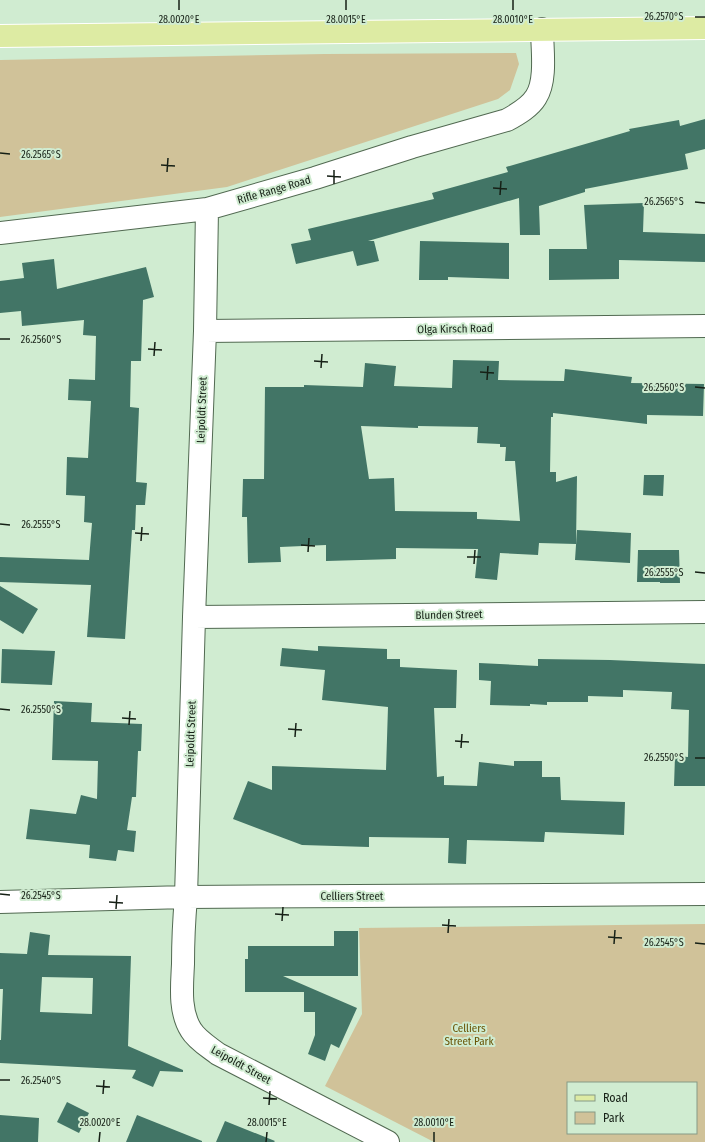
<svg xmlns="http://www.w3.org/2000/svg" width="705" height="1142" font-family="'Fira Sans Condensed',sans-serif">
<rect width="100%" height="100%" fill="#d0ecd1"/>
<path fill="#d0c299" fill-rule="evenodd" d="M516,53L519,64L510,90L498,99L227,187L0,217V60L325,54Z
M705,924V1142H434L325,1086L362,1014L359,928ZM568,1083H696V1133H568Z"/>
<path fill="#427566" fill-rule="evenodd" d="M705,119V149L685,154L688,169L585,189V192L539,206L540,235H520L519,198L368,241H374L379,261L357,266L353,251L296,264L291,244L311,240L308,229L434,199L432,193L508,172L506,167L630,131L629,129L679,120L680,126Z
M644,203L643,232L705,234V262L619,260V279L549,280V249H587L584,205Z
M420,241L509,243V279L448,277V280H419Z
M54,259L57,289L146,267L154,297L143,300L141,361H131L130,407L139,408L136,482L147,483L145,505H136L135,530H132L125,639L87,637L91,585L0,582V557L89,560L92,523L84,522L85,496L66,495L67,457L88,458L91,401L68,400L69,379L95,380L96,336L83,335L84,320L22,326L21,311L0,313V281L24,278L22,263Z
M453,360L499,361L498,380L564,381L565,369L632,377L631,383L704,384L703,416L647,415V424L553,413V417H551L550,472H556V482L577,476L576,544L539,543L538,555L500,553L497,580L475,578L478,549L396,548V559L326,561V545L280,547L281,562L248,563L247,517H242L243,479H264L265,387H304V385L363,387L365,363L396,366L394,386L452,388ZM361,426L418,428V426L478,427L477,443L500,444V447H506L505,461H515L520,521L477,519V512L395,511L394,478L369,479Z
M644,475H664L663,496L643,495Z
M577,530L631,533L630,563L575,560Z
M638,550H679L680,583H660V582H637Z
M0,586L38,609L23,634L0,620Z
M318,646L387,649V659H400V667L457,670L456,708H434L437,777L444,776V785L477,786L479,762L514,766V761H542V777H560L561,800L625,802L624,835L545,832L544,842L467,840L466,864L448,863L449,838L369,837V847L302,845L233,819L248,781L272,790V766L386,770L388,707L322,700L325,670L280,666L282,648L318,651Z
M2,649L55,651L52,685L1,683Z
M538,659L610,660L705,664V786H674L675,756L688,757L689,710L671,709L672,692L623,690V697L588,696V702H547V705L530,704V706L490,705L491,681L479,680V663L538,666Z
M54,701L92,703L91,722L142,724L141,751H138L136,797H132L127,830L136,831L134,852L118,850L116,861L89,858L90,845L26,839L30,809L76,814L81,795L97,799L98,761L52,760Z
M334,931H358V976H283L357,1008L339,1048L331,1044L325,1061L308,1054L315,1035V1012H304V992H245V959H248V946H334Z
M30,932L50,935L48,955L131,956L128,1046L183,1070V1072L160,1071L153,1087L132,1078L136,1070L0,1063V1040H1L3,989H0V953L27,954ZM42,977L93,978L92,1014L40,1012Z
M67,1102L89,1113L79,1133L57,1122Z
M0,1115L39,1118L38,1142H0Z
M137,1115L202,1141V1142H126Z
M225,1121L275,1141L274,1142H216Z"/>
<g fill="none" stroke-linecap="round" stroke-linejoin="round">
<g stroke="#516951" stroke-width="24">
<path id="minor" d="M207,209L205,331L194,617L186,897C184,920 183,942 183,964C182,986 179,1011 191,1030C197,1040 209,1047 218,1054L388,1142
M0,233L207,209L315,178L412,147L507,120C518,114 530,107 536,97C547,80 542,48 542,29
M205,331L705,326
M194,617L705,612
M0,902L186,897L705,894"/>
</g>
<g stroke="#fff" stroke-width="24">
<path id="major" d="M0,36L705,28"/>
</g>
<use href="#minor" stroke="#fff" stroke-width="22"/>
<use href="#major" stroke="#ddeba3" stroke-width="22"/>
</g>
<path fill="none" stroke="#162016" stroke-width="1.5" d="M179,10V0M346,10V0M513,10V0M695,17H705M0,153L10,154M161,165L175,166M167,172L168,158M327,176L341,177M334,184V170M493,188L507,189M500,195L501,181M695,202L705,203M0,339H10M148,349L162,350M154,356L155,342M314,361L328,362M321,368L322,354M480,372L494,373M487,380L488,366M695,387L705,388M0,524L10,525M135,533L149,534M141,541L142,527M301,545L315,546M308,552L309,538M467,557H481M474,564L475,550M695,572L705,573M0,709L10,710M122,718L136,719M129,725L130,711M288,729L302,730M295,737L296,723M455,741L469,742M461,748L462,734M695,758H705M0,894L10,895M109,902L123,903M116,909L117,895M275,914L289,915M282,921L283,907M442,925L456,926M448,933L449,919M608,937L622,938M695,943L705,944M614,944L615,930M0,1080H10M96,1086L110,1087M103,1094L104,1080M263,1098L277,1099M269,1105L270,1091M99,1142L100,1132M266,1142L267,1132M434,1142V1132"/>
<g text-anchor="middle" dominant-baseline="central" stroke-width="4" stroke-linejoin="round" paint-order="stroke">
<g font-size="11" fill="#162016" stroke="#d0ecd1">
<text transform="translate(274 190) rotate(-16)">Rifle Range Road</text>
<text transform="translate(455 329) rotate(-1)">Olga Kirsch Road</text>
<text transform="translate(202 410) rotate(-88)">Leipoldt Street</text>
<text transform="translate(449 615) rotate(-1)">Blunden Street</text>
<text transform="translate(191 734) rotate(-88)">Leipoldt Street</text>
<text x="352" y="896">Celliers Street</text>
<text transform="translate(241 1065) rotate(29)">Leipoldt Street</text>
</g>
<g font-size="11" fill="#675203" stroke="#d0ecd1">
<text x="469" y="1028">Celliers<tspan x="469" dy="13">Street Park</tspan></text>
</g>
</g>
<g font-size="10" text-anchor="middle" fill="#162016" stroke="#d0ecd1" stroke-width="4" stroke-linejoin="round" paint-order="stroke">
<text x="664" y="20">26.2570°S</text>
<text x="179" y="23">28.0020°E</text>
<text x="346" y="23">28.0015°E</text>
<text x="513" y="23">28.0010°E</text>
<text x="41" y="158">26.2565°S</text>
<text x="664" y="205">26.2565°S</text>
<text x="41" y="343">26.2560°S</text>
<text x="664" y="391">26.2560°S</text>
<text x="41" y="528">26.2555°S</text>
<text x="664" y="576">26.2555°S</text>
<text x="41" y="713">26.2550°S</text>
<text x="664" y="761">26.2550°S</text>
<text x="41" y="899">26.2545°S</text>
<text x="664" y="946">26.2545°S</text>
<text x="41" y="1084">26.2540°S</text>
<text x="100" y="1126">28.0020°E</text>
<text x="267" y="1126">28.0015°E</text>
<text x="434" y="1126">28.0010°E</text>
</g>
<rect x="567" y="1082" width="130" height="52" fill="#d0ecd1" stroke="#869a86"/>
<rect x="575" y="1095" width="20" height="6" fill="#ddeba3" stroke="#869a86"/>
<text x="603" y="1102" font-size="12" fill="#162016">Road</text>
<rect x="575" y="1112" width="20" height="12" fill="#d0c299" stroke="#869a86"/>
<text x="603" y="1122" font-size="12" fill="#162016">Park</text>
</svg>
